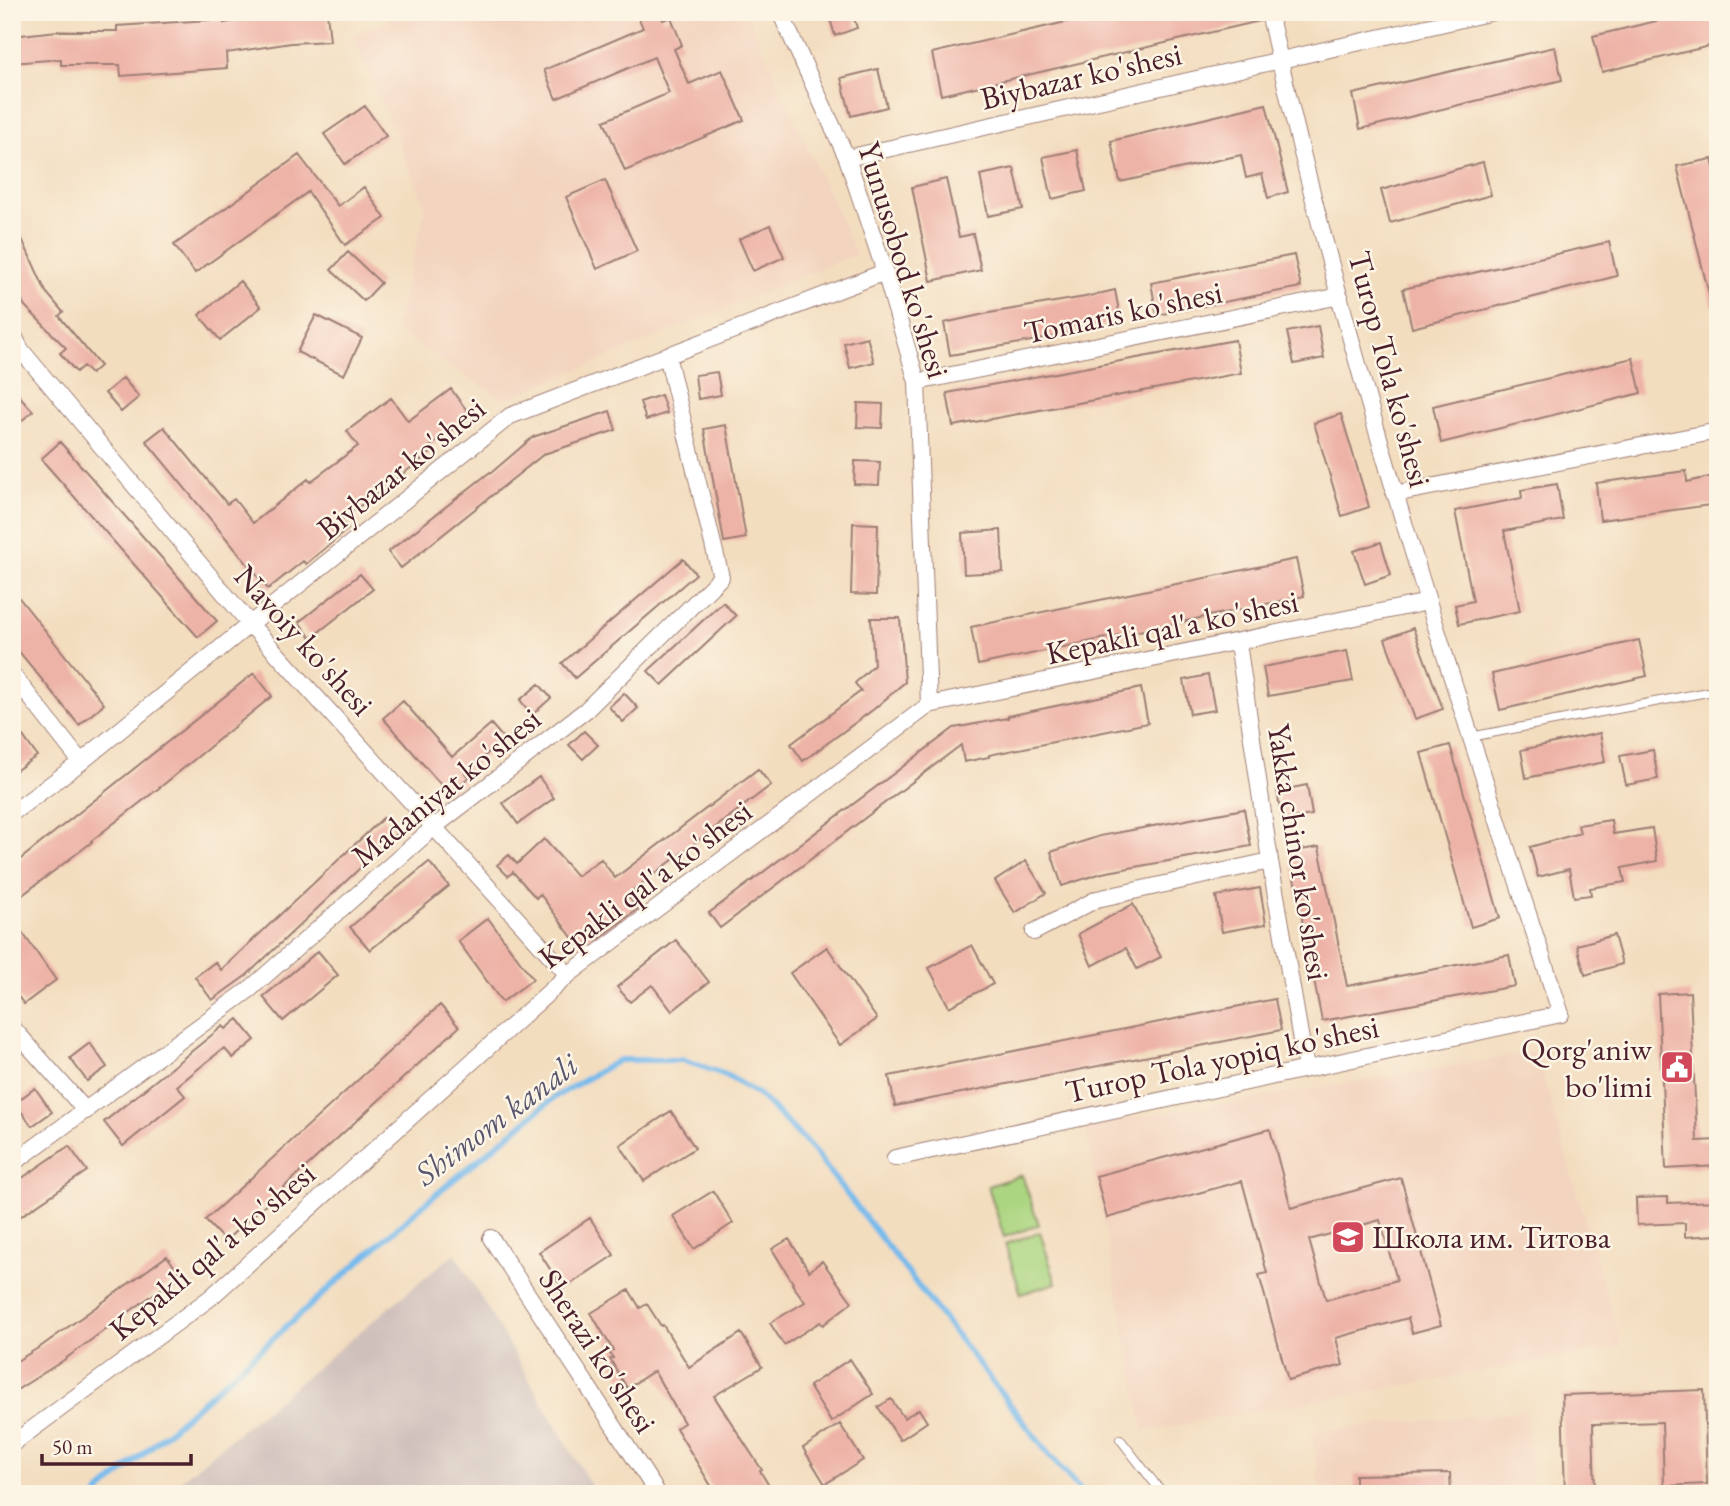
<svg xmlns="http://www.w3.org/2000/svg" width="1730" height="1506" font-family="'EB Garamond',serif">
<rect width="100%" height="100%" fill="#fcf5e5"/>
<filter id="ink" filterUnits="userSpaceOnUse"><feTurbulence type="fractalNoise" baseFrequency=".0143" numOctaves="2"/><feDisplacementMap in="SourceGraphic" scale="14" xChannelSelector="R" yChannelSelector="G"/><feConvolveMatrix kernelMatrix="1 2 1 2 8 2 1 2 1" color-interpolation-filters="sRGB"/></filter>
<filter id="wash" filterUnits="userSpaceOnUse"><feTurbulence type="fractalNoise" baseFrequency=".00686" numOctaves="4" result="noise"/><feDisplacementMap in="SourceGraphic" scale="28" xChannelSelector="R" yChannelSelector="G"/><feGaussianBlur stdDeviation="1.57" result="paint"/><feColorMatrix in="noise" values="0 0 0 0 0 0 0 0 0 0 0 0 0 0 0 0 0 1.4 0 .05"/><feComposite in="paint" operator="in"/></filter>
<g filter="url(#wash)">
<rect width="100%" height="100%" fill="#f3ddbf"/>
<path fill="#f3d4bf" d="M384,12H746L856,254L504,400L394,330L426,208L352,34L387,22Z
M1536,1052L1622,1347L1144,1431L1085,1126Z
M1527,1411L1534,1494H1320L1312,1431Z"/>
<path fill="#cfc0bb" d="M455,1253L596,1494H164Z"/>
<path fill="#abd580" stroke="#7a7a56" stroke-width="2" d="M1022,1175L1039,1225L1004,1237L988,1186Z
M1040,1232L1056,1283L1021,1294L1005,1244Z"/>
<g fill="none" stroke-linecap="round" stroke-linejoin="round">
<path stroke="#76baec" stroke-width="6" d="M98,1494L423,1205L555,1097L619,1060H683L726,1075L759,1095L808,1144L1050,1456L1084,1494"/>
</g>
<g id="blocks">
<path fill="#eeb3a7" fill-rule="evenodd" d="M327,12L330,41L291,43L226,53L227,68L121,76L120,65H61V59L12,63V36L58,31H117V26L224,19V23L286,13Z
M636,12H659L663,20L671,17L682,45L674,49L689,84L722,70L744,120L625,171L604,121L669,93L654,57L556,99L544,70L643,28Z
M837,12H852L857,28L835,36L829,15Z
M1109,12H1259L1260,21L941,95L932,53Z
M1694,12H1718V44L1602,72L1593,36Z
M1555,47L1562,80L1360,129L1353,94Z
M878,69L887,107L851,116L841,78Z
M1266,104L1288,192L1268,198L1262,174L1246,178L1241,155L1120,182L1111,141Z
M365,106L386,136L345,164L324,134Z
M1077,150L1086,191L1052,199L1043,157Z
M299,155L338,206L364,187L385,218L345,245L308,192L195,273L174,245Z
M1712,159L1718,182V305L1712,306L1677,166Z
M1483,162L1491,195L1390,223L1381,190Z
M1014,168L1023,209L988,216L980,175Z
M946,179L959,237L973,234L981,270L931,281L912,187Z
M605,180L637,251L597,269L566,197Z
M12,217L46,292L63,312L59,316L100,366L91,374L83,366L76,372L60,353L66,348L24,305L12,278Z
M770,225L784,257L753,271L739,239Z
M1609,242L1617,276L1412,328L1403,289Z
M348,252L381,283L364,301L331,270Z
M1294,255L1301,287L1157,315L1151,283Z
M240,281L261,307L220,340L199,315Z
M1115,290L1121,322L1067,333V335L950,355L944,323L989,313L1085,297Z
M316,315L362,338L344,375L297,352Z
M1318,326L1324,358L1294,364L1287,332Z
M867,337L874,362L850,368L844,343Z
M1235,340L1241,373L953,426L947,393Z
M1633,358L1641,393L1441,443L1433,406Z
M717,372L721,395L698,399L695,375Z
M123,378L139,397L121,412L105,393Z
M12,388L33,411L12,429Z
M451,389L471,416L428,448L432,452L341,520L348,529L306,564L303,561L268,589L146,441L164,427L227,504L234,499L253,523L308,479L310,482L358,446L347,431L391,398L408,421Z
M661,395L667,413L646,420L640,402Z
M858,403L883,404L882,428L857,427Z
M610,411L616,430L544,454L401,568L388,552L490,472L491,473L533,437Z
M1341,414L1369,507L1342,516L1314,423Z
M726,425L746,538L724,542L704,429Z
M60,442L217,621L198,637L41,459Z
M855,461L880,462L879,485L854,484Z
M1686,471L1687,482L1718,475V504L1600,520L1596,483Z
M1557,484L1563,520L1504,531L1520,611L1459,624L1455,605L1473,601L1455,511L1522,498L1521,490Z
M853,523L878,524L876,595L851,594Z
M1001,530L1003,572L964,574L962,533Z
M1381,542L1391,575L1365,584L1354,551Z
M683,559L696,574L575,678L562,663Z
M1296,559L1304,596L978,665L971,627Z
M360,574L373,589L311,638L299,622Z
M12,589L104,704L79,725L12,643Z
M723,602L736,616L662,685L648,671Z
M871,618H900L905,682L874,709L803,761L791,744L861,691L855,683L874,665Z
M1413,628L1443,709L1415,719L1385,639Z
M1639,640L1647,676L1500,710L1492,674Z
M1347,651L1353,681L1268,696L1263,667Z
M254,673L272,696L163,785L91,841L92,842L21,896L12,885V866Z
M1208,675L1215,710L1190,714L1184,680Z
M539,684L551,698L532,715L520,700Z
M1141,688L1148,723L989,755V757L964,762L961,745L720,928L709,913L954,728L1008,718V716Z
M624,693L638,708L623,722L609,707Z
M403,701L452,757L491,724L504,739L465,773L469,777L449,794L383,718Z
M584,731L598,745L583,759L569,745Z
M1600,733L1605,762L1526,778L1521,750Z
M23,736L37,756L12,773V743Z
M1450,745L1500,918L1471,927L1421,753Z
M1653,750L1658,779L1626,785L1620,756Z
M758,769L771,785L627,895L638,909L596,941L594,938L580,948L540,894L536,898L513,872L508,876L497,865L509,855L517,864L544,839L577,876L601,859L615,878Z
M539,777L554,798L518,824L503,803Z
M1307,785L1312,815L1282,820L1277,791Z
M1244,809L1251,846L1102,873L1062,886L1051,852L1100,836Z
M383,818L397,833L247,975L212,1000L195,977L215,962L221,970Z
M1611,820L1613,834L1652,828L1657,861L1622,868L1625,882L1590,888L1591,895L1574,897L1569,869L1538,877L1530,847L1580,833L1578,825Z
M1319,847L1347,986L1509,955L1515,986L1322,1021L1289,852Z
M1026,861L1046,893L1015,913L995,881Z
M429,862L449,886L370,950L350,927Z
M1260,888L1266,924L1222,932L1216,896Z
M1133,904L1161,957L1137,969L1126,948L1092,966L1078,934Z
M488,918L533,979L502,1002L458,941Z
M22,932L56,980L24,1004L12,989V939Z
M1614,935L1622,964L1585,975L1577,945Z
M676,940L709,982L672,1011L652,985L630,1002L617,987Z
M972,945L993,984L949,1007L929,968Z
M827,947L877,1019L840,1045L790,973Z
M318,951L338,975L283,1021L263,997Z
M1690,992L1697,1141L1718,1140V1166L1666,1169L1658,994Z
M1275,999L1281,1030L895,1106L889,1076Z
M440,1005L459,1027L225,1241L205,1220Z
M238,1019L255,1040L233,1058L224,1048L177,1086L185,1096L123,1146L104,1122L223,1026L226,1029Z
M90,1043L107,1067L87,1081L70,1058Z
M35,1088L52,1112L32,1126L15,1103Z
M671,1111L695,1148L644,1181L620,1145Z
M1270,1129L1291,1208L1401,1178L1441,1325L1412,1333L1408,1318L1336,1338L1343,1365L1288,1380L1259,1275L1267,1273L1242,1181L1107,1218L1096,1176ZM1380,1220L1397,1280L1326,1300L1309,1240Z
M69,1146L87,1171L12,1222V1185Z
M713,1191L733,1223L694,1249L673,1216Z
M1668,1197V1203L1718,1201V1235L1685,1237V1223L1637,1225L1636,1198Z
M590,1218L614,1255L563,1289L539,1252Z
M789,1239L809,1271L822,1261L852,1302L823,1325L820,1322L784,1345L770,1323L805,1302L792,1284L793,1283L772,1249Z
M167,1256L181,1276L155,1293L61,1362L12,1393V1364L43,1345Z
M629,1290L640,1308L647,1304L661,1326L663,1325L689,1367L741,1333L762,1367L714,1396L762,1470L760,1471L774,1494H716L676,1428L684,1423L654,1371L627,1388L610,1359L613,1358L609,1352L613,1350L591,1313Z
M850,1359L873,1394L831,1422L809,1386Z
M1704,1390L1707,1484L1664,1486L1662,1422L1593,1424L1595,1494H1565L1562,1395Z
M891,1399L904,1418L919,1409L927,1422L900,1440L878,1407Z
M840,1424L863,1460L825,1484L803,1448Z
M1450,1473L1451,1494H1355V1475Z"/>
</g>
</g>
<g filter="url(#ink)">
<use href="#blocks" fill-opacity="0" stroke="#9e7e75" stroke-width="2"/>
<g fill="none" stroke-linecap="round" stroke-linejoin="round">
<g stroke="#9e7e75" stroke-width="10">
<path id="lane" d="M1470,737L1718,690
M1120,1439L1163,1494"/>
</g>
<g stroke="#9e7e75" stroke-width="18">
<path id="street" d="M780,12L847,158L885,272L917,382L929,705
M847,158L1493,12
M12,332L21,350L250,624L568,975
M917,382L1340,296
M1394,494L1718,431
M1238,643L1270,861L1306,1069
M12,674L81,762
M12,813L81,762L250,624L510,416L885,272
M1034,932L1097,899L1270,861
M12,1027L86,1111
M895,1158L1561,1014C1452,684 1344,352 1269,12
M12,1164L250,989L434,827L586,710L721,577L667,355
M491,1238L658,1494
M12,1444L210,1298L568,975L929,705L1428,602"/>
</g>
<use href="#lane" stroke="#fff" stroke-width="8"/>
<use href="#street" stroke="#fff" stroke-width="16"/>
</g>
</g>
<defs>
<g id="civic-square" transform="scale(1.75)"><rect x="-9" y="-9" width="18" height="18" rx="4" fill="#d1495b" stroke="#fcf5e5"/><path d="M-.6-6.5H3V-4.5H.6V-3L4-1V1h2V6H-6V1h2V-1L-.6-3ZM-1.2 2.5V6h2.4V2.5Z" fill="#fff"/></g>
<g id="school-square" transform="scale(1.75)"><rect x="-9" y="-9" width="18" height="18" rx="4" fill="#d1495b" stroke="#fcf5e5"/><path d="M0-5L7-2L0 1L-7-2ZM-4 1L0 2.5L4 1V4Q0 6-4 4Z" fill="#fff"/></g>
</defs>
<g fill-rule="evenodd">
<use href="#civic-square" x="1677" y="1067"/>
<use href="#school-square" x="1348" y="1237"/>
</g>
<g text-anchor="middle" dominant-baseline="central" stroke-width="5" stroke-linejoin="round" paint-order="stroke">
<g font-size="32" fill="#4a1f2b" stroke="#fcf5e5">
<text transform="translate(1081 76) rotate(-13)">Biybazar ko'shesi</text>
<text transform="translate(904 260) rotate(73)">Yunusobod ko'shesi</text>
<text transform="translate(1123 312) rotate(-12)">Tomaris ko'shesi</text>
<text transform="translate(1390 369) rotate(75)">Turop Tola ko'shesi</text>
<text transform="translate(401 468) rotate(-39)">Biybazar ko'shesi</text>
<text transform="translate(1172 627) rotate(-12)">Kepakli qal'a ko'shesi</text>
<text transform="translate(304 640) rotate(48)">Navoiy ko'shesi</text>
<text transform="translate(446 787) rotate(-39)">Madaniyat ko'shesi</text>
<text transform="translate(1299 852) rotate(81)">Yakka chinor ko'shesi</text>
<text transform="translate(645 884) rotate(-37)">Kepakli qal'a ko'shesi</text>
<text transform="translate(1222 1059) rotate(-12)">Turop Tola yopiq ko'shesi</text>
<text transform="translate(212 1251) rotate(-40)">Kepakli qal'a ko'shesi</text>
<text transform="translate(598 1351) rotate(57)">Sherazi ko'shesi</text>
</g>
<g font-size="32" fill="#4a1f2b" stroke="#fcf5e5" text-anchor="end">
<text x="1652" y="1049">Qorg'aniw<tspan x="1652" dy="37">bo'limi</tspan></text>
<text x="1372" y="1237" text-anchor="start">Школа им. Титова</text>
</g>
<g font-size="33" font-style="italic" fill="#59556f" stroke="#fcf5e5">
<text transform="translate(496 1119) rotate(-37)">Shimom kanali</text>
</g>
</g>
<rect width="1730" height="1506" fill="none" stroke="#fcf5e5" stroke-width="42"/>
<path d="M42 1454v10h149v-10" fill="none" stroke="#4a1f2b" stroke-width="3.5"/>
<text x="52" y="1454" font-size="21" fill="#4a1f2b" stroke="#fcf5e5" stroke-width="5" paint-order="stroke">50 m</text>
</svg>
